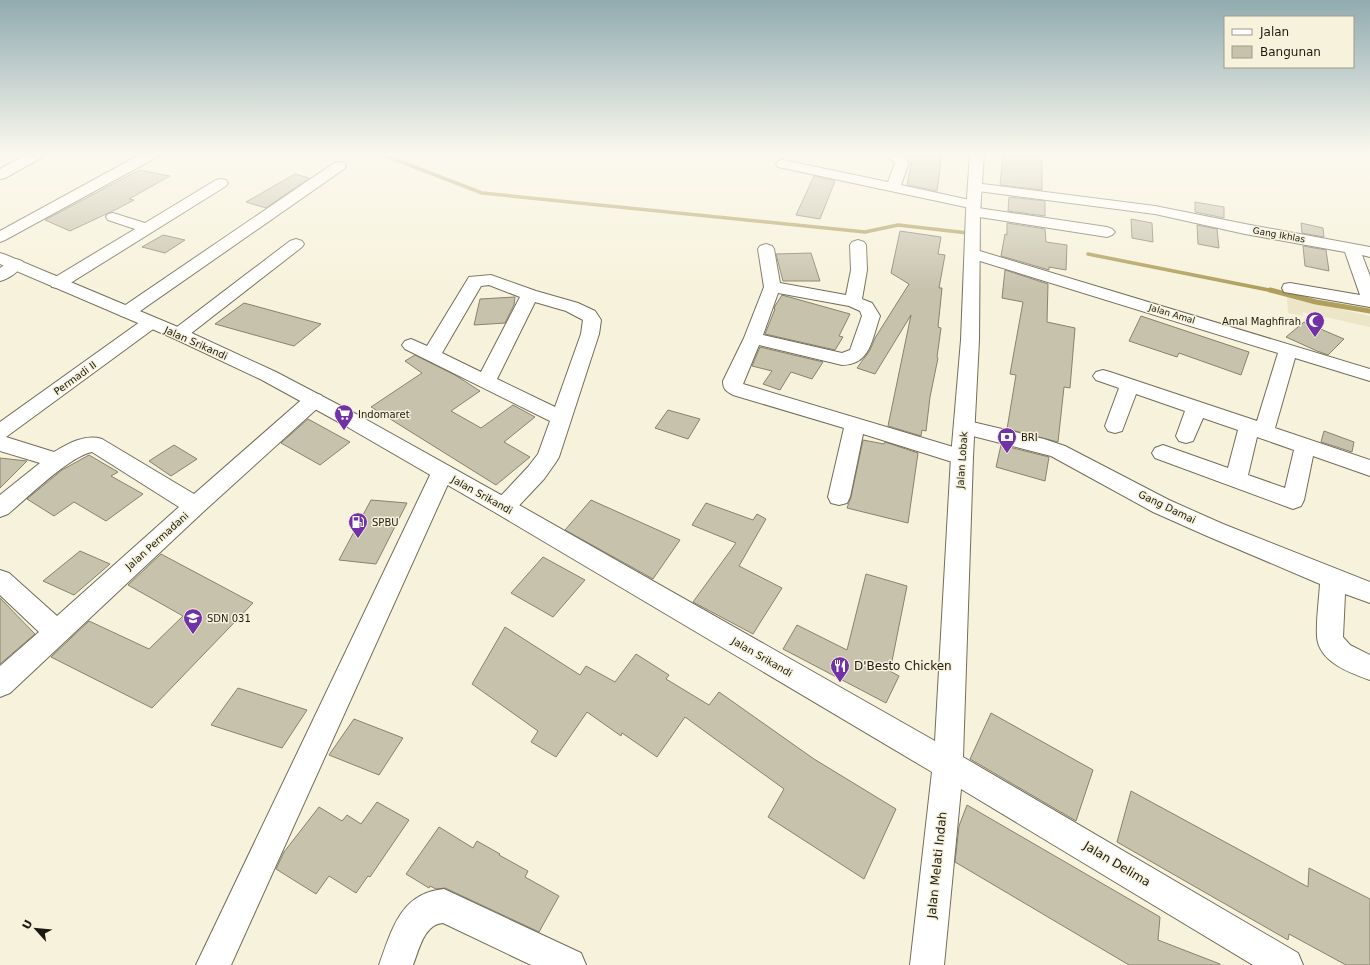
<svg xmlns="http://www.w3.org/2000/svg" width="1370" height="965" font-family="'DejaVu Sans',sans-serif">
<rect width="100%" height="100%" fill="#f7f2db"/>
<path fill="#ede5c7" d="M1287,297L1370,316V327L1303,312V316L1288,313Z"/>
<g fill="none" stroke-linecap="round" stroke-linejoin="round">
<path stroke="#af9e5c" stroke-width="3.5" d="M381,154L482,193L865,232L898,225L968,233
M1088,254L1274,291"/>
<path stroke="#af9e5c" stroke-width="5" d="M1270,290L1316,302L1370,311"/>
</g>
<path fill="#c7c2ac" stroke="#88826e" d="M913,154H942L937,191L907,185Z
M1003,154H1038L1040,160H1042V190L1000,185Z
M139,170L170,176L129,199L134,200L117,209L70,231L45,220Z
M295,174L309,178L266,208L246,202Z
M814,176L835,181L820,219L796,215Z
M1009,197L1045,201V216L1008,211Z
M1195,202L1224,207V218L1195,212Z
M1131,219L1152,223L1153,242L1132,238Z
M1007,223L1045,229L1046,242L1067,245L1066,270L1049,267V270L1001,256L1005,234L1007,235Z
M1301,223L1323,228L1324,237L1302,233Z
M1197,225L1217,229L1219,248L1198,244Z
M900,231L941,237L938,254L945,255L939,288H942L938,327L941,328L937,357L938,358L930,397L926,431L922,430L921,436L888,426L911,315L875,374L857,368L870,350L875,338L909,284L891,273Z
M163,235L185,240L165,253L142,247Z
M1303,246L1326,250L1329,271L1305,266Z
M811,253L820,281H783L776,254Z
M1005,270L1048,284L1047,322L1075,328L1070,388L1064,387L1058,442L1007,429L1016,375L1010,374L1023,302L1002,298Z
M782,295L850,314L839,336L843,337L835,350L765,334L775,309H774L775,306Z
M515,297L514,305L505,323L474,325L480,299Z
M244,303L321,324L294,346L215,324Z
M1141,316L1249,352L1241,375L1179,353L1177,357L1129,341Z
M1304,322L1344,339L1328,355L1317,351L1286,337Z
M760,347L823,362L812,379L791,372L780,390L763,384L772,371L752,366Z
M415,355L455,375L480,391L451,411L481,428L513,405L535,417L504,442L530,457L496,485L371,407L422,373L405,361Z
M668,410L700,419L688,439L655,428Z
M308,419L350,442L320,465L281,443Z
M1324,431L1354,442L1352,452L1321,442Z
M863,440L884,444L885,442L918,453L908,523L847,508L851,497Z
M174,445L197,459L171,476L149,461Z
M1001,445L1049,457L1045,481L996,467Z
M89,455L118,472L111,476L143,494L106,521L74,502L54,516L27,499L62,470Z
M0,458L27,461L0,488Z
M371,500L407,503L376,564L339,560Z
M591,500L680,540L653,579L565,530Z
M706,503L753,520L757,514L766,519L739,566L782,588L753,634L693,602L736,543L692,525Z
M80,551L110,564L74,595L43,581Z
M161,554L253,603L152,708L51,657L89,621L149,649L183,616L128,585Z
M543,557L585,580L553,617L511,593Z
M866,574L907,586L890,671L899,676L886,703L783,649L797,625L847,650Z
M0,598L35,634L0,664Z
M505,627L580,675L586,666L615,682L636,654L669,675L666,679L709,705L719,692L814,759L896,809L864,879L768,817L784,789L685,717L657,757L622,733L621,736L587,712L556,757L531,742L538,731L472,684Z
M238,688L307,710L282,748L211,725Z
M991,713L1093,770L1076,821L970,759Z
M354,719L403,738L379,775L329,755Z
M1131,791L1308,887L1309,868L1370,899V965H1346L1289,934L1288,940L1117,842Z
M377,802L409,820L370,877L368,876L356,893L329,876L316,894L276,869L284,852L319,807L342,821L347,815L361,824Z
M967,805L1160,917L1158,940L1220,964V965H1129L955,862L959,826Z
M439,827L473,848L477,841L500,854L499,855L528,871L525,877L559,896L539,932L445,888L436,889L430,886L429,888L406,874Z"/>
<g fill="none" stroke-linecap="round" stroke-linejoin="round">
<g stroke="#726d59" stroke-width="2">
<path id="street" d="M27,154H44L43,157L5,178L0,179V169Z
M141,154H158L157,157L5,240L0,242V231Z
M884,154H900L909,162L901,185L979,202L981,205L978,208L1107,227L1112,229L1115,232L1112,235L1107,237L973,216L968,215L966,212L970,208L783,168L778,167L776,164L778,161L783,160L888,182L895,163Z
M339,162L344,163L346,166L344,169L133,316L127,317L121,316L118,312L121,308L334,163Z
M221,179L226,180L228,183L226,186L64,287L58,288L52,287L50,283L52,279L135,229L108,220L106,217L108,214L113,213L145,223L216,180Z
M975,183L1155,206L1245,224L1370,247V257L1362,255L1370,276V307L1290,293L1284,292L1282,288L1284,284L1290,283L1360,295L1345,252L1245,234L1155,214L970,190L968,187L970,184Z
M296,239L302,241L304,244L302,247L185,338L179,340L173,338L170,334L173,330L290,241Z
M858,240L864,242L866,245L867,270L862,299L872,303L880,316C872,338 871,365 842,365L759,345L743,384L970,452L973,457L970,462L962,465L863,434L850,497L847,503L839,505L831,503L828,497L844,428L733,395C726,391 723,389 723,381L744,338L764,287L758,249L760,246L766,244L772,246L774,249L780,283L846,295L851,270L850,245L852,242ZM778,293L849,306L860,311L862,316L850,350L842,353L763,335Z
M973,249L1370,369V381L1295,358L1275,428L1370,460V476L1313,456L1304,500L1301,506L1293,509L1155,458L1152,453L1155,448L1163,445L1228,468L1238,430L1203,418L1193,441L1186,443L1179,441L1176,436L1185,411L1136,394L1122,431L1115,433L1108,431L1105,426L1119,388L1096,380L1093,376L1096,372L1103,370L1110,372L1257,421L1278,353L967,257L965,254L967,251ZM1257,437L1294,450L1285,488L1248,475Z
M16,259L22,261L24,264C19,271 9,279 0,281V268L10,261Z
M491,275L536,291L578,303L595,311L601,320L599,334L559,457L556,462L544,479L512,513L504,516L496,513L493,507L496,501L528,467L538,454L550,421L405,349L402,345L405,341L411,339L427,346L469,277ZM489,285L520,297L481,372L442,353L481,286ZM535,302L566,311L583,320L581,334L555,407L497,379Z
M150,318L156,319L159,323L156,327L6,437L54,452C69,443 85,434 102,439L194,494L307,395L314,393L321,395L324,400L321,405L203,512L10,693L0,697V666L39,632L0,595V570L9,573L57,616L179,507L92,452C70,456 27,498 8,514L0,517V495L40,463L0,451V422L144,319Z
M964,420L1044,439L1065,446L1169,500L1223,524L1370,582V603L1345,594L1343,637L1350,645L1370,655V680C1350,673 1319,662 1317,637C1316,620 1319,601 1320,584L1207,536L1153,512L1051,456L957,432L954,427L957,422Z
M442,465L450,467L453,473L231,965H196L431,473L434,467Z
M444,889L581,953L586,965H531L443,923C424,924 419,950 413,965H379C392,930 400,893 444,889Z"/>
</g>
<g stroke="#726d59" stroke-width="2">
<path id="secondary" d="M970,154H984L980,212L979,340L973,457L963,757L1298,953L1303,965H1253L961,789L944,965H910L932,772L496,513L344,425L262,380L173,338L0,264V253L6,255L185,330L276,372L358,415L512,501L935,741L951,457L961,340L966,212Z"/>
</g>
<use href="#street" fill="#fff" fill-rule="evenodd"/>
<use href="#secondary" fill="#fff" fill-rule="evenodd"/>
</g>
<linearGradient id="sky" x2="0" y2="1"><stop stop-color="#91abb0"/><stop offset="0.53" stop-color="#fbf9ef"/><stop offset="1" stop-color="#fbf9ef" stop-opacity="0"/></linearGradient>
<rect width="1370" height="290" fill="url(#sky)"/>
<defs>
<g id="mosque-pin" transform="scale(1)"><path d="M0 17L-7.5 6A9.5 9.5 0 1 1 7.5 6Z" fill="#7232a7" stroke="#f7f2db"/><path d="M3.5-4.9A6 6 0 1 0 3.5 4.9A5 5 0 1 1 3.5-4.9Z" fill="#fff"/></g>
<g id="supermarket-pin" transform="scale(1)"><path d="M0 17L-7.5 6A9.5 9.5 0 1 1 7.5 6Z" fill="#7232a7" stroke="#f7f2db"/><path d="M-6-5.5h2.5l.6 2H6L4.5 2H-2.5L-4.4-4H-6ZM-1.5 3.2a1.3 1.3 0 1 0 .1 0ZM3 3.2a1.3 1.3 0 1 0 .1 0Z" fill="#fff"/></g>
<g id="bank-pin" transform="scale(1)"><path d="M0 17L-7.5 6A9.5 9.5 0 1 1 7.5 6Z" fill="#7232a7" stroke="#f7f2db"/><path d="M-6-4H6V4H-6ZM0-2.3a2.3 2.3 0 1 0 0 4.6a2.3 2.3 0 1 0 0-4.6Z" fill="#fff"/></g>
<g id="fuel-pin" transform="scale(1)"><path d="M0 17L-7.5 6A9.5 9.5 0 1 1 7.5 6Z" fill="#7232a7" stroke="#f7f2db"/><path d="M-5.5-6h7V0h2V4h1.3V-2.5L3-4.5l.8-.8L6-3V5H2.5V1h-1V6h-7ZM-4.2-4.7v3.2H.2V-4.7Z" fill="#fff"/></g>
<g id="school-pin" transform="scale(1)"><path d="M0 17L-7.5 6A9.5 9.5 0 1 1 7.5 6Z" fill="#7232a7" stroke="#f7f2db"/><path d="M0-5L7-2L0 1L-7-2ZM-4 1L0 2.5L4 1V4Q0 6-4 4Z" fill="#fff"/></g>
<g id="restaurant-pin" transform="scale(1)"><path d="M0 17L-7.5 6A9.5 9.5 0 1 1 7.5 6Z" fill="#7232a7" stroke="#f7f2db"/><path d="M-5-6h1v4h1v-4h1v4h1v-4h1v5L-1.5 .5V6h-2V.5L-5-1ZM5-6V6H3V1.5H1.5Q1.5-4 5-6Z" fill="#fff"/></g>
</defs>
<g fill-rule="evenodd">
<use href="#mosque-pin" x="1315" y="321"/>
<use href="#supermarket-pin" x="344" y="414"/>
<use href="#bank-pin" x="1007" y="437"/>
<use href="#fuel-pin" x="358" y="522"/>
<use href="#school-pin" x="193" y="618"/>
<use href="#restaurant-pin" x="840" y="666"/>
</g>
<g text-anchor="middle" dominant-baseline="central" stroke-width="3" stroke-linejoin="round" paint-order="stroke">
<g font-size="9" fill="#1b1911" stroke="#f7f2db">
<text transform="translate(1279 235) rotate(10)">Gang Ikhlas</text>
<text transform="translate(1172 314) rotate(17)">Jalan Amal</text>
</g>
<g font-size="10" fill="#1b1911" stroke="#f7f2db" text-anchor="start">
<text x="1301" y="321" text-anchor="end">Amal Maghfirah</text>
<text x="358" y="414">Indomaret</text>
<text x="1021" y="437">BRI</text>
<text x="372" y="522">SPBU</text>
<text x="207" y="618">SDN 031</text>
</g>
<g font-size="10" fill="#1b1911" stroke="#f7f2db">
<text transform="translate(196 343) rotate(24)">Jalan Srikandi</text>
<text transform="translate(75 378) rotate(-36)">Permadi II</text>
<text transform="translate(962 460) rotate(-86)">Jalan Lobak</text>
<text transform="translate(482 495) rotate(29)">Jalan Srikandi</text>
<text transform="translate(1167 507) rotate(26)">Gang Damai</text>
<text transform="translate(157 541) rotate(-42)">Jalan Permadani</text>
<text transform="translate(762 657) rotate(30)">Jalan Srikandi</text>
</g>
<g font-size="12" fill="#1b1911" stroke="#f7f2db" text-anchor="start">
<text x="854" y="666">D'Besto Chicken</text>
</g>
<g font-size="12" fill="#1b1911" stroke="#f7f2db">
<text transform="translate(1117 864) rotate(31)">Jalan Delima</text>
<text transform="translate(937 865) rotate(-84)">Jalan Melati Indah</text>
</g>
</g>
<rect x="1224" y="16" width="130" height="52" fill="#f7f2db" stroke="#9f9b8a"/>
<rect x="1232" y="29" width="20" height="6" fill="#ffffff" stroke="#9f9b8a"/>
<text x="1260" y="36" font-size="12" fill="#1b1911">Jalan</text>
<rect x="1232" y="46" width="20" height="12" fill="#c7c2ac" stroke="#9f9b8a"/>
<text x="1260" y="56" font-size="12" fill="#1b1911">Bangunan</text>
<g transform="translate(36 929) rotate(297)" stroke="#f7f2db" stroke-width="3" paint-order="stroke">
<path d="M0-3L7 15L0 10L-7 15Z" fill="#1b1911"/>
<text y="-6" font-size="11" font-weight="bold" text-anchor="middle" fill="#1b1911">U</text>
</g>
</svg>
